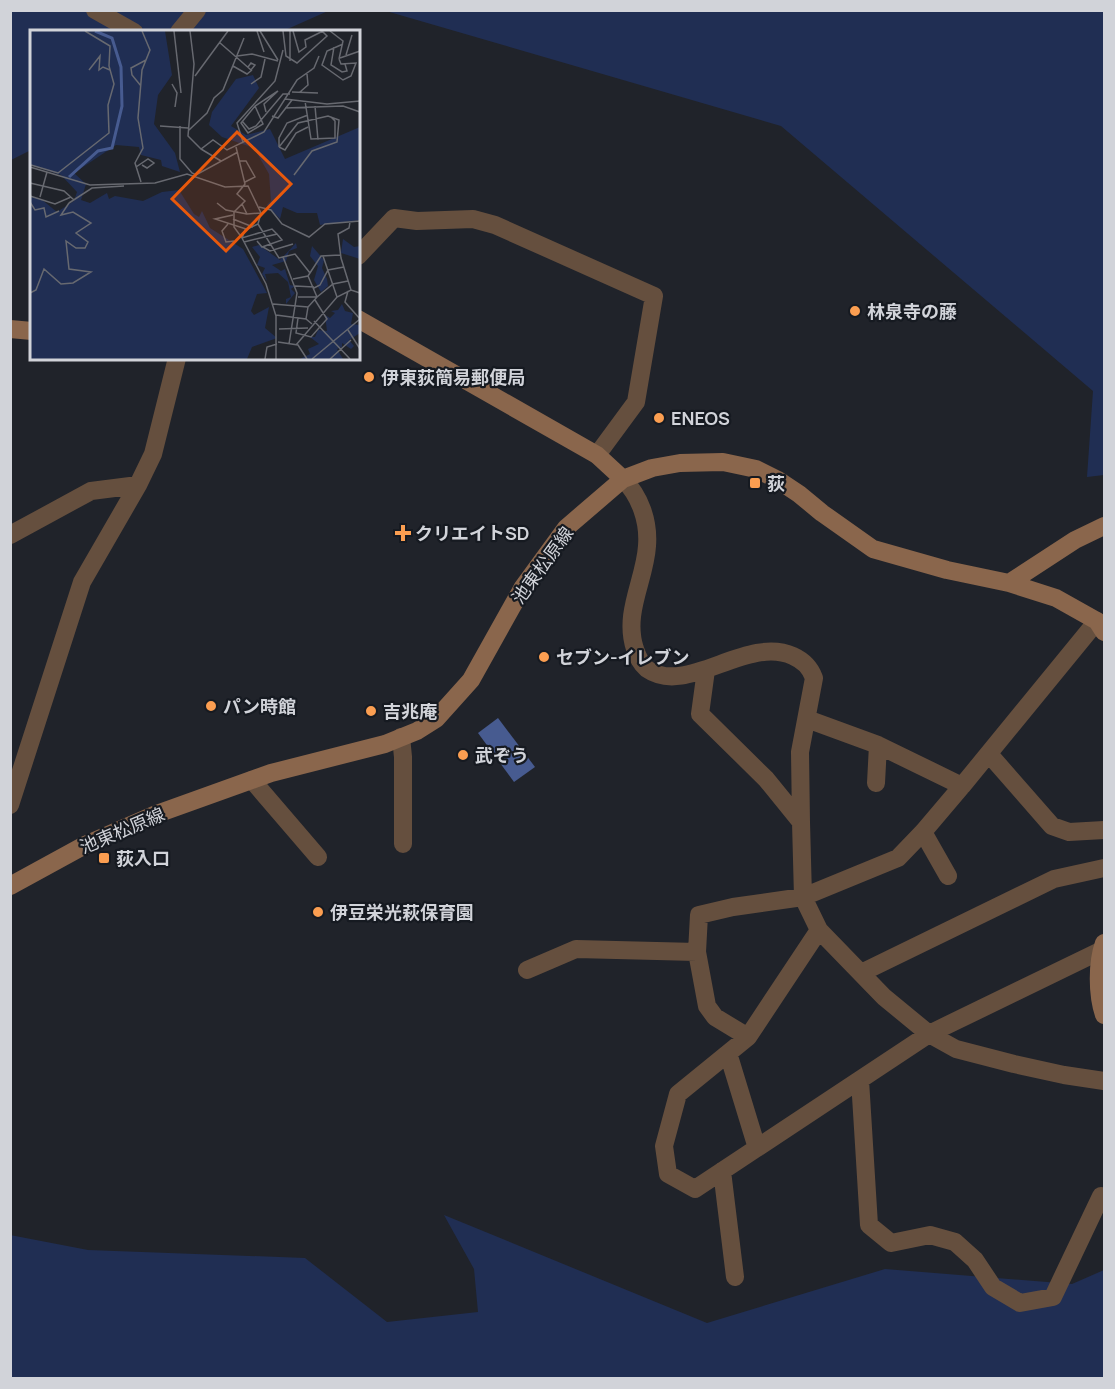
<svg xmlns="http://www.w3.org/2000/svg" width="1115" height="1389" font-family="Manrope,'Noto Sans JP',sans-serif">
<rect width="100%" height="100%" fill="#20232a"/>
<path fill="#202e53" d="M10,11H328L283,31L32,32L31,150L11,160Z
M386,11H1104V475L1087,477L1093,391L781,126Z
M444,1215L707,1323L885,1269L1072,1284L1104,1270V1378H11L10,1235L88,1250L305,1258L387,1322L478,1312L474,1269Z"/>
<path fill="#475b90" d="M498,718L535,767L514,782L478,733Z"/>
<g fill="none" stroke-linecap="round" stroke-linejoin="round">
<path stroke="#654f3e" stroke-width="18" d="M95,10L134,32
M179,32L197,10
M358,256L394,218L417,221L473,219L495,225L654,296L636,402L597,455
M623,479C640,496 649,521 647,546C645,580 623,613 635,649C638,657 640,663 647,669C687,697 746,635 793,656C804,661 810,667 814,678L800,752L801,822L803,897L819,930L884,997L929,1034L956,1049L1014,1064L1064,1075L1104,1081
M10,535L91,491L138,485
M706,670L700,714L766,779L801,822
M807,719L878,745L962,786L1097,621
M401,737L403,757V844
M989,754L1052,826L1069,832L1104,830
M252,780L318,857
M876,783L878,745
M10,805L82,582L138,485L153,454L177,358
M923,832L948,876
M819,930L748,1037L678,1094L664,1146L668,1174L695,1189L929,1034L1102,950
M697,952L707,1006L715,1017L748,1037
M527,970L576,949L697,952L699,915L733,907L803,897L898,858L923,832L962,786
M861,973L1054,879L1104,868
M728,1053L757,1148
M860,1080L869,1225L891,1243L930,1235L955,1242L975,1260L993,1287L1020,1303L1053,1297L1101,1196
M722,1171L735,1277"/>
<path stroke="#8a664c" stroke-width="18" d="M358,319L597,455L623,479
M10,329L32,331
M1009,583L1075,540L1104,526
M10,886L85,845L154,815L271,773L385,744L417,731L436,719L471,680L523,587L566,528L623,479L652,468L680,463L723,462L756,469L778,480L799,494L822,513L873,549L947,570L1009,583L1056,598L1097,621L1104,632
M1104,943C1097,963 1097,994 1104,1015"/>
</g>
<g fill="#fb9e51" stroke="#161a21" stroke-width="2">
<circle cx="855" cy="311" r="6"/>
<circle cx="369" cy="377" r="6"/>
<circle cx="659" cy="418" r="6"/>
<rect x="749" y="477" width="12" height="12" rx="3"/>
<path d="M400 524h6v6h6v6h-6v6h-6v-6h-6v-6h6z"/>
<circle cx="544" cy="657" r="6"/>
<circle cx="211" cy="706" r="6"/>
<circle cx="371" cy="711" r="6"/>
<circle cx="463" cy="755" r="6"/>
<rect x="98" y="852" width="12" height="12" rx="3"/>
<circle cx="318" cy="912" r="6"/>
</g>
<g text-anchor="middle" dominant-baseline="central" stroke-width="4.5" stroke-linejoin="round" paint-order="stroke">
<g font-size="18" font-weight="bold" fill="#d1d3d9" stroke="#161a21" text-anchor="start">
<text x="867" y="311">林泉寺の藤</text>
<text x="381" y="377">伊東荻簡易郵便局</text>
<text x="671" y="418">ENEOS</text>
<text x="767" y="483">荻</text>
<text x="415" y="533">クリエイトSD</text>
<text x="556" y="657">セブン-イレブン</text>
<text x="223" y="706">パン時館</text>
<text x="383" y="711">吉兆庵</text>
<text x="475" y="755">武ぞう</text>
<text x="116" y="858">荻入口</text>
<text x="330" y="912">伊豆栄光萩保育園</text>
</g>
<g font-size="18" fill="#d1d3d9" stroke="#161a21">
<text transform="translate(542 565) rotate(-54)">池東松原線</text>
<text transform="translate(122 830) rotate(-23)">池東松原線</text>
</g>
</g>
<g transform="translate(30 30)">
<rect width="330" height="330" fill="#20232a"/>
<path d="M0,1H135L142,45L128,65L124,94L145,123L150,142L132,136L131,130L111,125L109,117L86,115L44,143L56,154L51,170L60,173L77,163L79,169L85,166L113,171L132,162L149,160L164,184L169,187L172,181L180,198L213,219L237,263L227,264L221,281L224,285L239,277L235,298L247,308L222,317L217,329H0V167L11,169L27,182L44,171L47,162L31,145L0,135ZM223,45L229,58L201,96L216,105L240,99L255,129L330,97V190L290,195L287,183H267L253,177L250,189L237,175L241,171L239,144L224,118L192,107L179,95L182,82L206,49ZM313,209L324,217L330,216V229L311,223ZM266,213L267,218L259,221L256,231L242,235L251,241L255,239L260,255L265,256L261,259L265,263L256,274V269L261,267L258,252L248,243L235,244L237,251L232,244L235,238L227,235L230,227L222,217L229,215L250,230ZM282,216L294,230L292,238L297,249L298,256L291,262L284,250L288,236L280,226ZM312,274L315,281L323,283L321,294L330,295V303L319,310L324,316L321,319L312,313V317L307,319L313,329H270L280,324L278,319L289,314L280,307H285L288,300L297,301L295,285L300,288L305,283L301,281L308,280Z" fill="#202e53"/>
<path fill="none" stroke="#475b90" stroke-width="3" d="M39,147L68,121L82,118L92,76L91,37L82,8L65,1"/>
<path fill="none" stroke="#676970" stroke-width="1.5" d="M144,1L151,63M160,1L164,34L158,106L171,119L183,110L197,120L234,102L267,50L284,38L289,26M227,1L234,22M230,1L248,30M253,1L256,26L267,33L297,6L292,1M260,1V31M263,1L269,22L276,17L275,10L293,1M300,1L313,11L309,29M189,12L221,40L225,35L221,33L218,37M304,17L301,35L312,42L317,41L315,34M316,25L322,5M207,26L222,24L248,31M310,28L330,21M309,29L311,34L326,33L321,46L313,50L292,35L297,21L313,14M203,36L217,44L222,40M59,40L70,26L69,40L73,37L80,40M165,46L198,1M142,54L147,63L145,77M221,54L231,47L235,29M111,56L102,45L101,38L116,30M262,62L288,63M270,62L278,55L277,44M255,69L297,74L330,71M275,71L281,109L305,108V91L301,87M225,76L233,94L218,103L211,93L225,76L248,61M285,76L288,110M255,78L313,76L330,82M236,82L234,74L248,61M242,86L248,88L262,70M212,91L219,99L226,96L253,64H260M130,96L158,98M150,96V129L162,143L166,145L208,122M159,100L177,83L184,68L193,60L214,8M213,112L207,93L245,51L253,20M206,117L215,154L207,164L215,171L204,182V197L212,208L242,199L247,204L214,212M249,117L268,93L298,86L309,90L307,112L282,121L264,145M249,117V108L257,93L278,85M249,117L255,120L266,103L278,97M171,119L191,131M209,131H216L225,147L215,152M1,135L28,143L79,103L78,75L84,54L79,36L80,16L55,1M0,137L60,155L125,153L157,144L195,157L218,156L231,183L228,194L215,200L212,208L236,254L246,286V329M106,137L118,129L124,133L117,138L112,135M111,152L105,133L113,118L108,88L112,40L120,20L112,1M0,153L34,161L44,170M0,166L25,174L41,167M10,167L17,142M0,172L5,180L14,178L16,187L29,181M39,173L62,158L94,156M187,173L196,180L217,184M212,174L217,184L231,183M229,177L241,180L252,194L279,207L295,194L330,191M203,185L185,189L216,199M203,189L223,197M320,192L319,198L308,204L311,228L321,260M198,194L192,201L196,212L204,211M228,194L249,228L253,227L267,263L259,314M227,211L232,217L252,210L247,204M233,217L240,221L263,214M293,226L307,267M253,227L265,224L280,243M278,246L287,267M263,249L278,246L291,226L310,225M265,256L284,257M284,258L290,255L298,240L314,237M0,263L6,260L14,239L31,254L43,253L61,242L39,239L36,211L46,218H55L58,212L46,203L61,193L43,182L31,185L39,173M268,267H287M243,274L278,277M246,285L276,289L282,294M268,288L266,303L281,307L297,289L285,270M276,289L278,277L287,267L303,254L318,251M284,291L320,329M249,299L278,298M318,300L330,319M248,312L268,315L277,329M266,315L307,267L321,260L330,263M235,329L237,317L247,314M282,329L330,289L315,272L318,261M300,329L321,310"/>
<path fill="#e8590c" fill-opacity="0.15" stroke="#e8590c" stroke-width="3" d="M207,102L261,154L196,221L142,169Z"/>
<rect width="330" height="330" fill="none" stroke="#d1d3d9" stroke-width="3"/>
</g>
<rect width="1115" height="1389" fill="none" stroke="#d1d3d9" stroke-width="24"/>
</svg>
